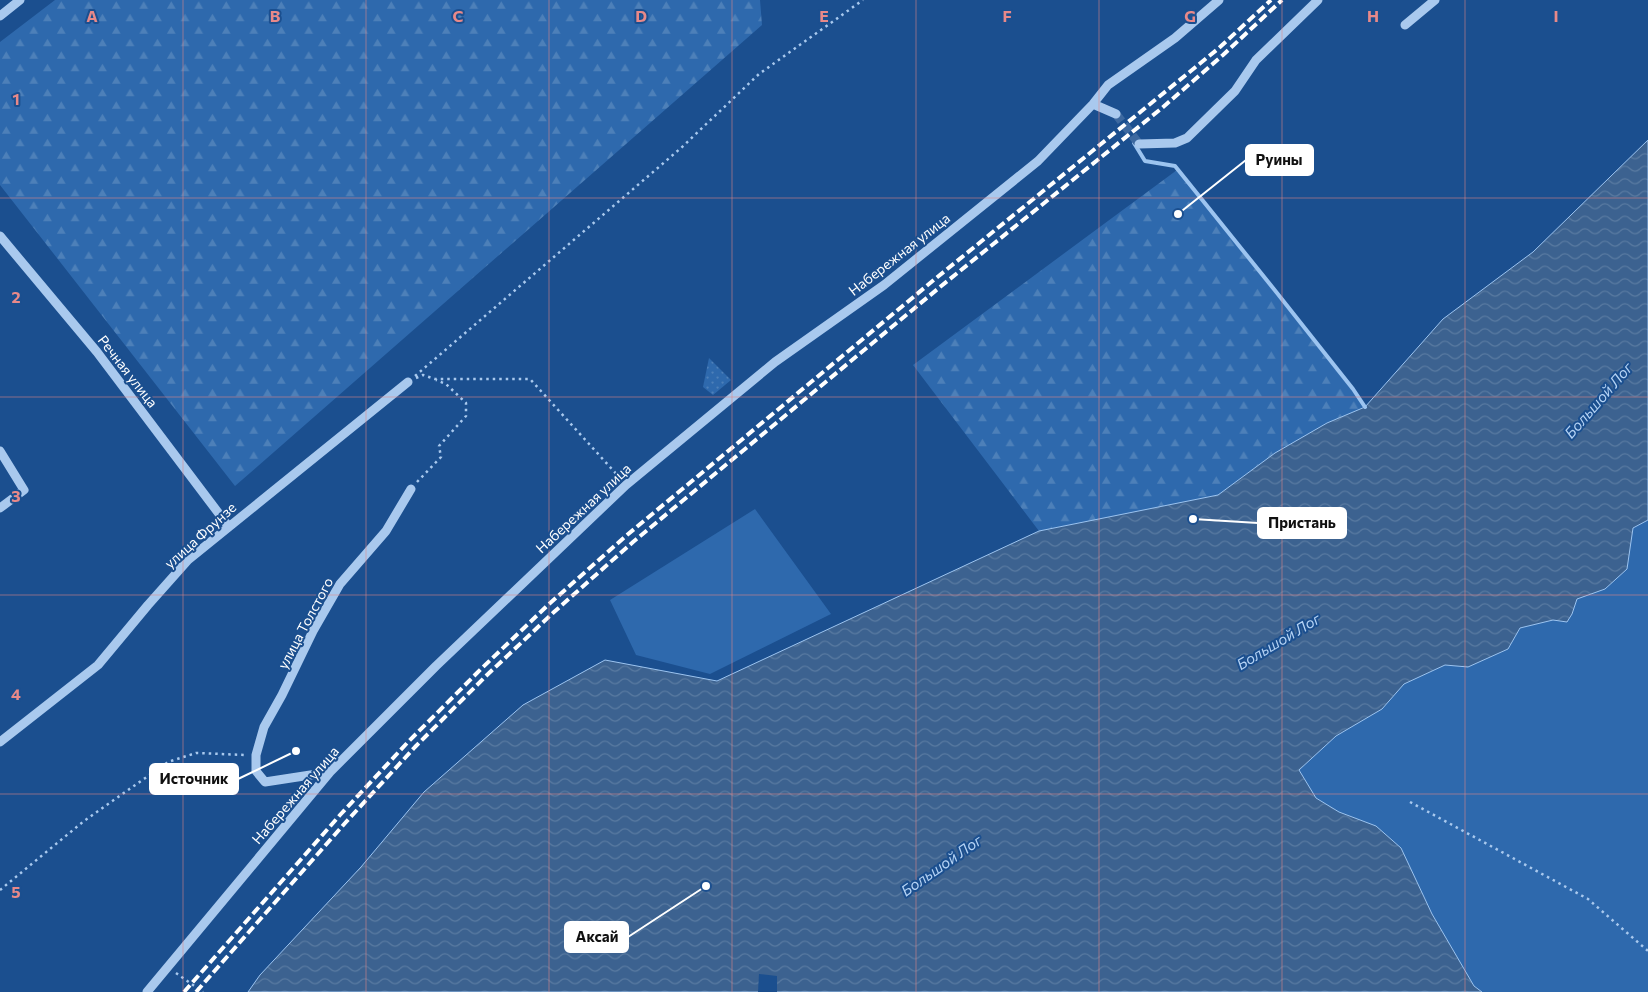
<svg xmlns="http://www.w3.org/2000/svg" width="1648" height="992" font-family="Commissioner,sans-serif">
<defs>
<pattern id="forest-firs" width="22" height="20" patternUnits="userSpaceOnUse" patternTransform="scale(1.25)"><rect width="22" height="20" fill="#2e69ad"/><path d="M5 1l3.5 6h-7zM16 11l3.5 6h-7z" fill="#4d80b9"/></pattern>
<pattern id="park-dots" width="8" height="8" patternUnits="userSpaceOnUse" patternTransform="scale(1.25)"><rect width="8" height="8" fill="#2e69ad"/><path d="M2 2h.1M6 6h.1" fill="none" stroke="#4d80b9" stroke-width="1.8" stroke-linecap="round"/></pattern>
<pattern id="water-waves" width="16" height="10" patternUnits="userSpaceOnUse" patternTransform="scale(1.25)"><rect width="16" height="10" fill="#3c6290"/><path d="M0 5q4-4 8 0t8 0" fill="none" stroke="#597aa1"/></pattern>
</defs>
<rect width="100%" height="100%" fill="#1b4f8f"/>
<path fill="#2e69ad" d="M755,509L831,614L710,674L636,655L610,600Z
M1648,520V992H1482L1474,986L1432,914L1401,848L1376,826L1339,812L1316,798L1299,770L1336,736L1382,709L1404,684L1445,665L1468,667L1508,649L1520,628L1572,614L1577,599L1605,589L1626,569L1633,528Z"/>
<path fill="url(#forest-firs)" d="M55,0H760L762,25L235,486L0,185V42Z
M1177,170L1365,407L1327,423L1275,453L1218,495L1039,531L913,365Z"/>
<path fill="url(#park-dots)" d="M709,358L731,380L713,395L703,387Z"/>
<path fill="url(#water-waves)" stroke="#9cc4f0" d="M1648,140V520L1633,528L1627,569L1605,589L1577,599L1572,614L1567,622L1553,620L1520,628L1508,649L1468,667L1445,665L1404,684L1382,709L1336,736L1299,770L1316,798L1339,812L1376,826L1401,848L1432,914L1474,986L1482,992H248L260,975L361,867L424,792L523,705L605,660L717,681L1039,531L1218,495L1275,453L1327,423L1365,407L1443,319L1533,252Z"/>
<path fill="#1b4f8f" d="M759,974L777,976V992H758Z"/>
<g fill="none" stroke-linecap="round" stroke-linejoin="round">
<path stroke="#9cc4f0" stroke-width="4" d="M1134,143L1145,161L1175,166L1277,293L1353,389L1365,407"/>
<path stroke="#3d69a0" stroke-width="9" stroke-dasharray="9 4.5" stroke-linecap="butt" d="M1116,114L1139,144"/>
<path stroke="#a9c9ee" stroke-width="2.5" stroke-dasharray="2.5 4" stroke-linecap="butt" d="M415,376L681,148L759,74L863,0
M416,378L423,375L435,379H530L620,478
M417,482L441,457L439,446L466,416V403L446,384L436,380
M1410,802L1588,899L1648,951
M0,890L84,821L168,762L196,753L246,755
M176,973L203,992"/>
<path stroke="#a9c9ee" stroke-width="9" d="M0,16L20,0
M1405,25L1435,0
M1093,104L1116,114
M1139,144L1175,143L1187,138L1235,91L1256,60L1318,0
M0,236L97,352L229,527
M0,451L24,490L0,508
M0,742L98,665L148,605L188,560L408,382
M330,772L265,782L256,771V755L264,727L282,695L313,631L340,584L386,531L411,489
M147,992L330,772L436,666L626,485L775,362L884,285L1038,161L1093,104L1108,85L1175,38L1219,0"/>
<path stroke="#fff" stroke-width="4" stroke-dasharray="9 4" stroke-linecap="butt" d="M184,992L340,815L408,742L481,669L548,605L627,535L935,279L1219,48L1271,0
M196,992L346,822L415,747L487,675L554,612L633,542L940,287L1162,108L1223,55L1282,0"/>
</g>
<path fill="none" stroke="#e88989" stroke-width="1" stroke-opacity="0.55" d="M183,0V992M366,0V992M549,0V992M732,0V992M916,0V992M1099,0V992M1282,0V992M1465,0V992M0,198H1648M0,397H1648M0,595H1648M0,794H1648"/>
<g text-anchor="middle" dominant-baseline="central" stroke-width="4" stroke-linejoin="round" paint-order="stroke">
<g font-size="14" fill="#fff" stroke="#1b4f8f">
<text transform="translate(899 254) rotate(-38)">Набережная улица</text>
<text transform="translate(128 371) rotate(52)">Речная улица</text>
<text transform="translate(583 508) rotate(-43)">Набережная улица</text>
<text transform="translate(200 535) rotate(-42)">улица Фрунзе</text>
<text transform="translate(305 623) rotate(-62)">улица Толстого</text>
<text transform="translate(295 795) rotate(-49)">Набережная улица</text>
</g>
<g font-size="15" font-style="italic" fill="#b5d3f5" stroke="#1b4f8f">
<text transform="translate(1598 400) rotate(-49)">Большой Лог</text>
<text transform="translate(1278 641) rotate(-31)">Большой Лог</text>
<text transform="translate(941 865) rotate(-35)">Большой Лог</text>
</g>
</g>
<g font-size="16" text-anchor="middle" font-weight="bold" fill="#e88989" stroke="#1b4f8f" stroke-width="4" stroke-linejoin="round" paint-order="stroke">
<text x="92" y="22">A</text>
<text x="275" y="22">B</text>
<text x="458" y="22">C</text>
<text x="641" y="22">D</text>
<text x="824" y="22">E</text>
<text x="1007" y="22">F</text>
<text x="1190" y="22">G</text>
<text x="1373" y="22">H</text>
<text x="1556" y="22">I</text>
<text x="16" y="105">1</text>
<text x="16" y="303">2</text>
<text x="16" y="502">3</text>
<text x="16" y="700">4</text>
<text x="16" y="898">5</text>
</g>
<path fill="none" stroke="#fff" stroke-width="2" d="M1178 214L1246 160M1193 519L1258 523M296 751L238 779M706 886L628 937"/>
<g fill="#fff" stroke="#1b4f8f" stroke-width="2">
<circle cx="1178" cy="214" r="5"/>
<circle cx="1193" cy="519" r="5"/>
<circle cx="296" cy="751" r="5"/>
<circle cx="706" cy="886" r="5"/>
</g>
<g fill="#fff" stroke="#fff" stroke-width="2">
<rect x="1246" y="145" width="67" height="30" rx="5"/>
<rect x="1258" y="508" width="88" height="30" rx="5"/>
<rect x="150" y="764" width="88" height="30" rx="5"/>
<rect x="565" y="922" width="63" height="30" rx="5"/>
</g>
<g font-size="15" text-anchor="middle" font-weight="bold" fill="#111">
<text x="1279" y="165">Руины</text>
<text x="1302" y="528">Пристань</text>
<text x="194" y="784">Источник</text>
<text x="597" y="942">Аксай</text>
</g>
</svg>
